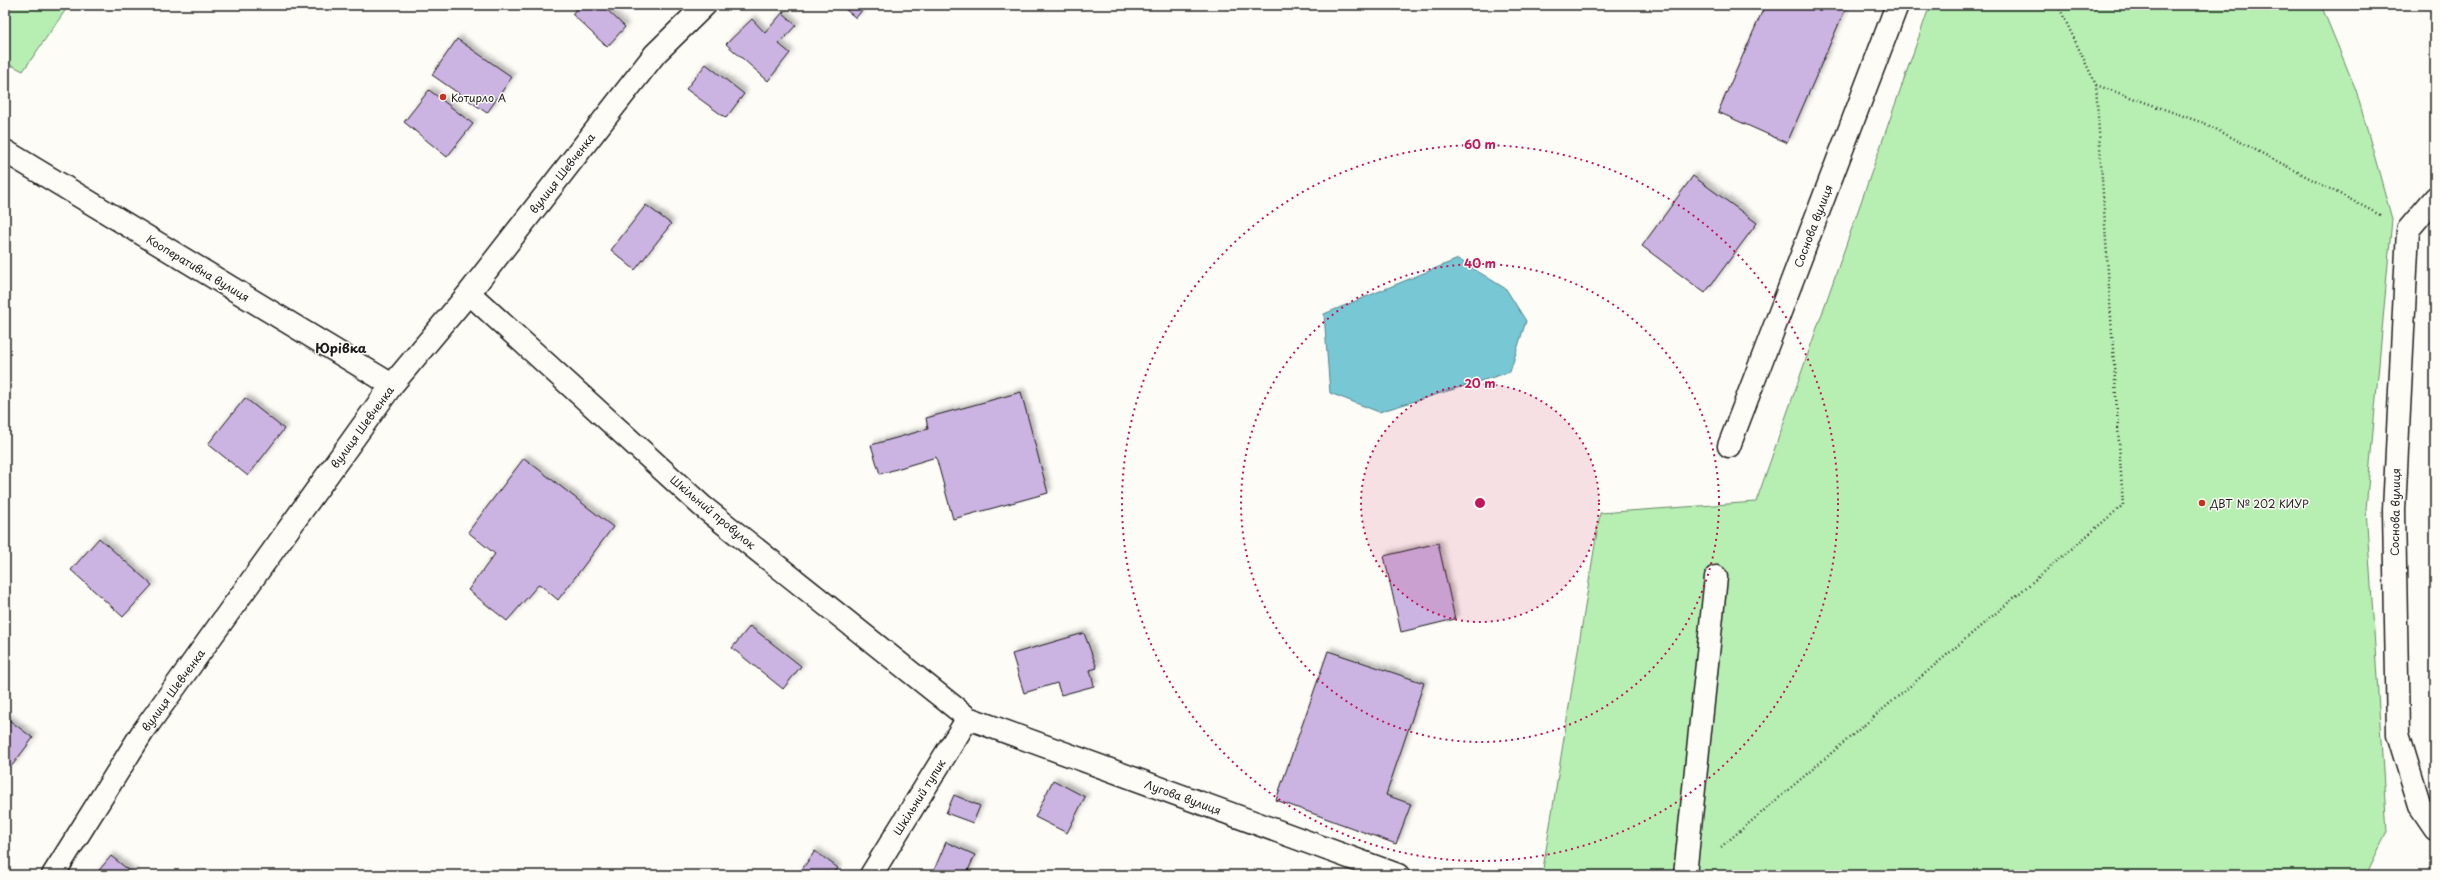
<svg xmlns="http://www.w3.org/2000/svg" width="2440" height="880" font-family="'Playpen Sans',sans-serif">
<defs>
<filter id="shadow"><feDropShadow dx="3.5" dy="-3.5" stdDeviation="2" flood-color="#0004"/></filter>
</defs>
<rect width="100%" height="100%" fill="#fdfcf7"/>
<filter id="ink" filterUnits="userSpaceOnUse"><feTurbulence type="fractalNoise" baseFrequency=".025" numOctaves="2"/><feDisplacementMap in="SourceGraphic" scale="8" xChannelSelector="R" yChannelSelector="G"/><feConvolveMatrix kernelMatrix="1 2 1 2 8 2 1 2 1" color-interpolation-filters="sRGB"/></filter>
<g filter="url(#ink)">
<path fill="#b7efb3" stroke="#6a8668" d="M5,5H69L23,71L5,62Z
M1930,5H2321L2356,90L2392,219L2366,509L2387,832L2366,875H1542L1600,513L1756,502Z"/>
<path fill="#78c7d5" stroke="#53838b" d="M1458,259L1506,289L1526,321L1510,372L1379,412L1330,393L1324,314Z"/>
<path fill="#cbb3e2" stroke="#1c1c1c" filter="url(#shadow)" d="M580,5H602L625,27L607,47L572,14Z
M840,5H866L856,18Z
M1765,5H1847L1787,143L1718,112Z
M784,11L783,14L796,25L779,44L790,53L768,81L726,44L752,19L765,33Z
M457,39L512,77L487,113L432,75Z
M706,64L744,94L726,118L686,89Z
M429,90L473,124L447,157L404,122Z
M1693,176L1757,223L1705,293L1642,246Z
M646,205L671,224L635,270L611,250Z
M1021,392L1048,493L953,519L936,457L880,474L871,445L928,429L926,418Z
M245,398L284,429L248,476L208,444Z
M524,458L613,527L558,600L539,584L507,621L468,590L495,554L468,532Z
M99,538L152,585L123,617L71,570Z
M1438,543L1455,619L1401,632L1384,556Z
M750,626L801,666L783,689L732,648Z
M1084,633L1097,668L1090,670L1094,686L1061,695L1057,683L1024,693L1012,654Z
M1328,651L1424,683L1386,795L1411,804L1396,844L1276,800Z
M5,717L33,738L11,767L5,763Z
M1053,780L1085,797L1067,833L1035,817Z
M954,795L980,806L973,823L946,813Z
M946,842L975,855L966,875H932Z
M815,851L838,868L833,875H798Z
M111,856L135,875H95Z"/>
<g fill="none" stroke-linecap="round" stroke-linejoin="round">
<g stroke="#1c1c1c" stroke-width="25">
<path id="minor" d="M5,151L392,385
M2435,198L2408,230L2394,510L2398,734L2420,806L2435,828
M469,293L702,506L968,718L1398,875
M1729,446L1897,5
M53,875L142,733L392,385L469,293L655,54L705,5
M871,875L968,718
M1685,875L1716,577"/>
</g>
<path stroke="#1c1c1c" stroke-width="2.5" stroke-dasharray="1 3" stroke-linecap="butt" d="M2096,85L2206,124L2380,215
M1721,847L2123,505L2096,85L2058,5"/>
<use href="#minor" stroke="#fdfcf7" stroke-width="22"/>
</g>
</g>
<circle cx="1480" cy="503" r="119" fill="#c2185b" fill-opacity=".12"/>
<g fill="none" stroke="#c2185b" stroke-width="2" stroke-dasharray="2 4">
<circle cx="1480" cy="503" r="119"/>
<circle cx="1480" cy="503" r="239"/>
<circle cx="1480" cy="503" r="358"/>
</g>
<g fill="#c8321e" stroke="#fdfcf7" stroke-width="1.5">
<circle cx="443" cy="97" r="4"/>
<circle cx="2202" cy="503" r="4"/>
</g>
<g text-anchor="middle" dominant-baseline="central" stroke-width="3" stroke-linejoin="round" paint-order="stroke">
<g font-size="11" fill="#1c1c1c" stroke="#fdfcf7" text-anchor="start">
<text x="451" y="97">Котирло А</text>
<text x="2210" y="503">ДВТ № 202 КИУР</text>
</g>
<g font-size="11" fill="#1c1c1c" stroke="#fdfcf7">
<text transform="translate(562 173) rotate(-52)">вулиця Шевченка</text>
<text transform="translate(1813 226) rotate(-69)">Соснова вулиця</text>
<text transform="translate(198 268) rotate(31)">Кооперативна вулиця</text>
<text transform="translate(362 427) rotate(-54)">вулиця Шевченка</text>
<text transform="translate(713 512) rotate(40)">Шкільний провулок</text>
<text transform="translate(2395 512) rotate(-89)">Соснова вулиця</text>
<text transform="translate(173 690) rotate(-54)">вулиця Шевченка</text>
<text transform="translate(919 797) rotate(-58)">Шкільний тупик</text>
<text transform="translate(1183 797) rotate(20)">Лугова вулиця</text>
</g>
<g font-size="13" font-weight="bold" fill="#1c1c1c" stroke="#fdfcf7">
<text x="341" y="347">Юрівка</text>
</g>
</g>
<circle cx="1480" cy="503" r="6" fill="#c2185b" stroke="#fdfcf7" stroke-width="2"/>
<g font-size="12" text-anchor="middle" font-weight="bold" fill="#c2185b" stroke="#fdfcf7" stroke-width="3" stroke-linejoin="round" paint-order="stroke">
<text x="1480" y="149">60 m</text>
<text x="1480" y="268">40 m</text>
<text x="1480" y="388">20 m</text>
</g>
<rect width="2440" height="880" fill="none" stroke="#fdfcf7" stroke-width="20"/>
<rect x="10" y="10" width="2420" height="860" fill="none" stroke="#1c1c1c" stroke-width="1.5" filter="url(#ink)"/>
</svg>
